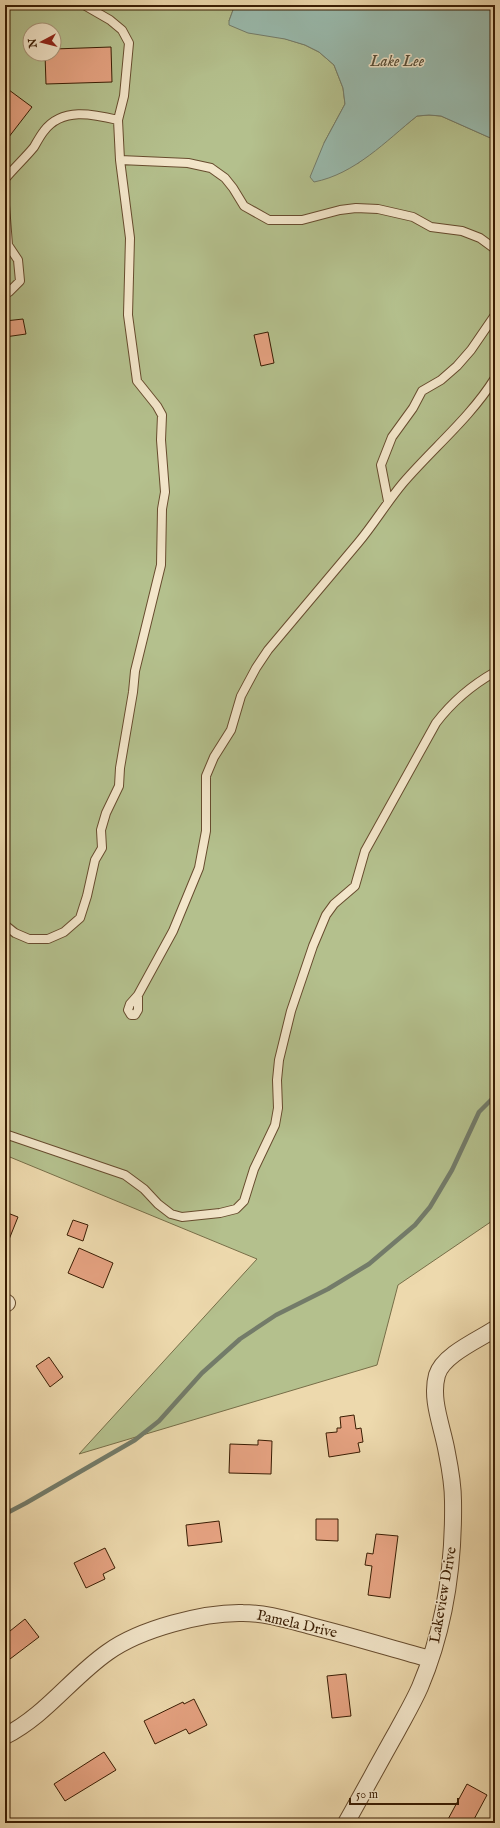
<svg xmlns="http://www.w3.org/2000/svg" width="500" height="1828" font-family="'IM FELL English',serif">
<rect width="100%" height="100%" fill="#edd9ad"/>
<filter id="stains"><feTurbulence type="fractalNoise" baseFrequency=".005" numOctaves="4"/><feColorMatrix values="0 0 0 0 .2 0 0 0 0 .09 0 0 0 0 .02 0 0 0 .5 -.17"/></filter>
<radialGradient id="worn" r=".72"><stop offset=".6" stop-color="#630" stop-opacity="0"/><stop offset="1" stop-color="#630" stop-opacity=".3"/></radialGradient>
<path fill="#b4c08d" stroke="#776e48" fill-rule="evenodd" d="M5,5H230L233,10L229,21L305,45L319,52L334,65L343,88L345,104L324,143L357,164L417,116L429,115L441,116L495,140V1219L398,1285L377,1365L79,1454L257,1259L5,1155ZM30,30H54V54H30Z"/>
<path fill="#99baad" stroke="#737b69" d="M230,5H495V140L441,116L429,115L417,116C386,141 355,174 314,182L310,177L324,143L345,104L343,88L334,65L319,52L305,45L285,39L248,33L229,25V21L233,10Z"/>
<g fill="none" stroke-linecap="round" stroke-linejoin="round">
<path stroke="#737b69" stroke-width="4.5" d="M5,1514L26,1503L135,1440L159,1421L202,1373L240,1339L276,1315L328,1289L369,1264L415,1225L430,1207L452,1170L479,1112L495,1096"/>
</g>
<path fill="#e5a281" stroke="#3a1d03" d="M111,47L112,82L46,84L45,54H54V49Z
M5,87L32,107L5,142Z
M23,319L26,334L5,337V321Z
M268,332L274,363L261,366L254,335Z
M5,1212L18,1217L6,1247H5Z
M73,1220L88,1225L83,1241L67,1235Z
M79,1248L113,1263L103,1288L68,1273Z
M49,1357L63,1377L50,1387L36,1366Z
M354,1415L356,1429L361,1428L363,1442L358,1443L360,1452L329,1457L326,1433L337,1432V1428H341L340,1417Z
M258,1440L272,1441L271,1474L229,1473L230,1444L258,1445Z
M316,1519H338V1541L316,1540Z
M219,1521L222,1542L188,1546L186,1525Z
M376,1534L398,1536L390,1598L368,1595L372,1566L365,1565L367,1553L373,1554Z
M105,1548L115,1568L103,1574L105,1579L86,1588L74,1563Z
M25,1619L39,1637L10,1659L5,1652V1635Z
M346,1674L351,1716L332,1718L327,1676Z
M194,1699L207,1725L189,1734L186,1729L155,1744L144,1721L183,1702L184,1704Z
M104,1752L116,1770L65,1801L54,1784Z
M467,1784L487,1795L472,1823H446Z"/>
<g fill="none" stroke-linecap="round" stroke-linejoin="round">
<g stroke="#674c2e" stroke-width="10">
<path id="service" d="M84,5L110,20L122,30L129,43L124,96L118,120
M120,160L188,163L211,168L225,178L233,188L244,206L269,220H302L340,210L356,208L378,209L413,217L431,227L462,231L480,238L495,249
M5,179C14,168 25,158 34,147C37,142 40,136 44,131C62,107 93,114 118,120L120,160L130,238L128,315L137,381L157,406L162,415L161,440L165,492L162,509L161,565L135,671L133,692L120,768L119,786L106,813L101,830L102,848L95,860L87,896L80,918L64,932L48,939H29L15,933L5,925
M5,205L8,245L18,260L20,281L9,292L5,293
M388,501L381,465L392,437L413,408L422,391L441,380L457,366L471,350L495,315
M138,995V1010L135,1015H131L128,1010L130,1004L138,995L173,931L199,868L206,831V776L214,757L231,730L241,696L256,668L268,650C298,614 328,579 358,543C374,524 387,502 403,483C434,447 470,418 495,378
M5,1134L125,1175L144,1189L158,1204L171,1214L182,1217L220,1213L236,1209L244,1201L254,1169L275,1125L278,1108L277,1080L279,1060L291,1011L313,946L326,915L334,904L355,886L365,851L436,723C452,702 472,685 495,672"/>
</g>
<g stroke="#674c2e" stroke-width="18">
<path id="minor" d="M5,1302L7,1303L5,1304
M5,1736C45,1716 72,1677 108,1652C140,1629 204,1612 243,1613C266,1613 288,1620 311,1626C351,1636 390,1648 430,1659
M346,1823C363,1793 379,1763 396,1733C404,1718 413,1703 420,1687C445,1628 454,1565 453,1501C453,1485 450,1468 447,1453C443,1428 430,1400 437,1375C443,1355 478,1340 495,1329"/>
</g>
<use href="#service" stroke="#f3e6ca" stroke-width="8"/>
<use href="#minor" stroke="#f3e6ca" stroke-width="16"/>
</g>
<g text-anchor="middle" dominant-baseline="central" stroke-width="3" stroke-linejoin="round" paint-order="stroke">
<g font-size="15" fill="#3a1d03" stroke="#f3e6ca">
<text transform="translate(443 1595) rotate(-80)">Lakeview Drive</text>
<text transform="translate(297 1624) rotate(13)">Pamela Drive</text>
</g>
<g font-size="16" font-style="italic" fill="#564c36" stroke="#f3e6ca">
<text x="397" y="62">Lake Lee</text>
</g>
</g>
<rect width="500" height="1828" fill="none" stroke="#edd9ad" stroke-width="20"/>
<rect x="6" y="6" width="488" height="1816" fill="none" stroke="#3a1d03" stroke-width="2"/>
<rect x="10" y="10" width="480" height="1808" fill="none" stroke="#3a1d03"/>
<g transform="translate(42 42) rotate(263)"><circle r="19" fill="#f3e6ca" stroke="#a9967a"/>
<path d="M0-3L7 15L0 10L-7 15Z" fill="#8f2418"/>
<text y="-6" font-size="11" font-weight="bold" text-anchor="middle" fill="#3a1d03">N</text>
</g>
<path d="M350 1798v6h108v-6" fill="none" stroke="#3a1d03" stroke-width="2"/>
<text x="356" y="1798" font-size="12" fill="#3a1d03" stroke="#f3e6ca" stroke-width="3" paint-order="stroke">50 m</text>
<rect width="100%" height="100%" filter="url(#stains)"/>
<rect width="100%" height="100%" fill="url(#worn)"/>
</svg>
